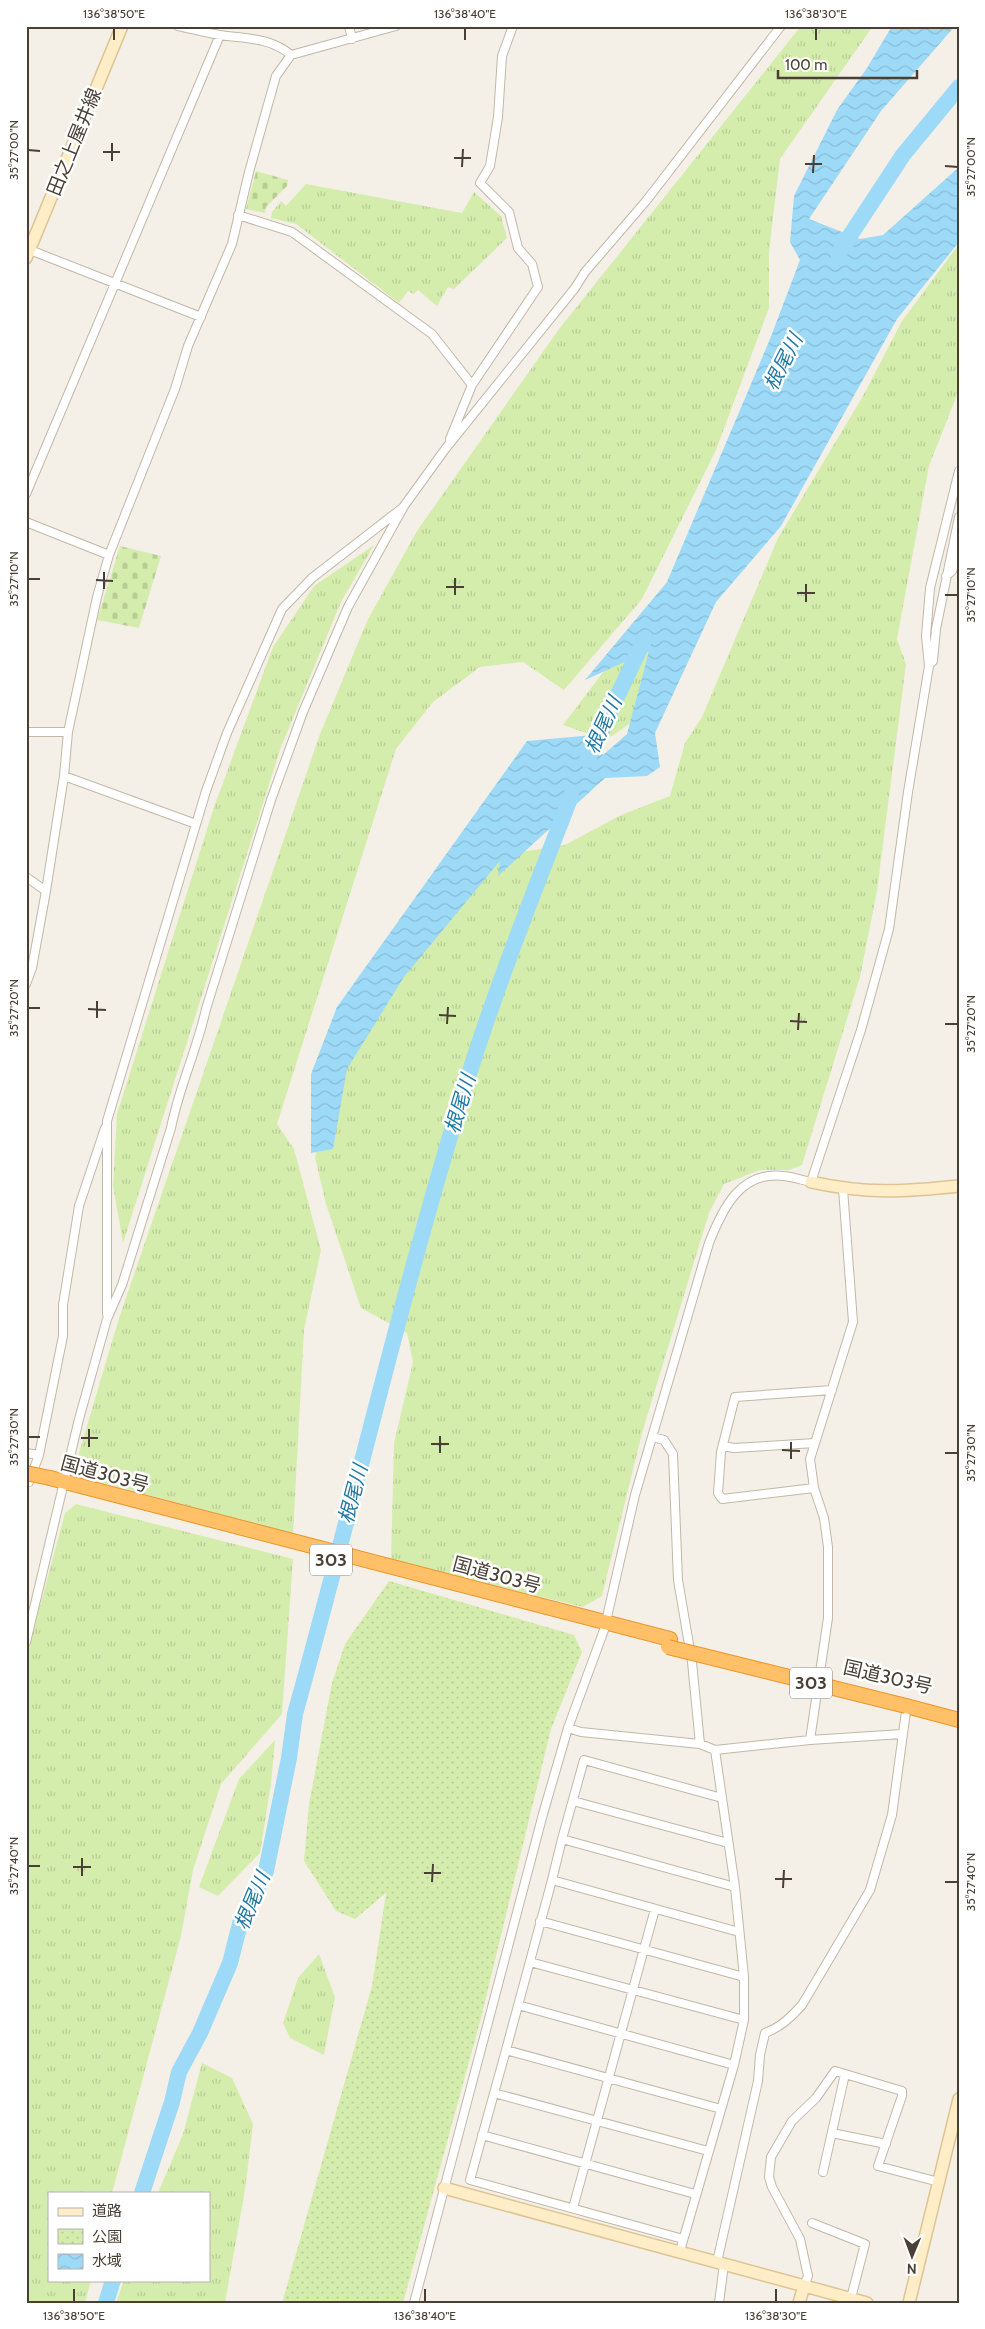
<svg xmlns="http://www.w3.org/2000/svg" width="985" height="2329" font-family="Cabin,'Noto Sans JP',sans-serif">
<defs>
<pattern id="grass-tufts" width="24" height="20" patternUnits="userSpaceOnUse" patternTransform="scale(1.25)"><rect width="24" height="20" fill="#d5edac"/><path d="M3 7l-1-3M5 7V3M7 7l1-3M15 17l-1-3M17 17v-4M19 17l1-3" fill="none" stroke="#b8cc95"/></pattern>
<pattern id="cemetery-stones" width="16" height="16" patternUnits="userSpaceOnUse" patternTransform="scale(1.25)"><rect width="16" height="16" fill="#d5edac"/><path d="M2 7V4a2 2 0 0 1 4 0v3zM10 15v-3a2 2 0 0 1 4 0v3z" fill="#b8cc95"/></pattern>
<pattern id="park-dots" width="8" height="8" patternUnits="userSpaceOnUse" patternTransform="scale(1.25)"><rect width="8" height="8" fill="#d5edac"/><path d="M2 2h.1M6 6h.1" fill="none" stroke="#b8cc95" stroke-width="1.8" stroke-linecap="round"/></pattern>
<pattern id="water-waves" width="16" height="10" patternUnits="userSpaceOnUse" patternTransform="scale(1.25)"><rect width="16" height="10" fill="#9ddaf8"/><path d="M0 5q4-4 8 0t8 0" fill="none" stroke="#89bcd5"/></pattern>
</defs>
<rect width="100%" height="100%" fill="#f5f0e7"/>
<path fill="url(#grass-tufts)" d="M801,26H873L780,159L769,252V308L716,450L642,599L564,690L523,662L480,667L433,702L396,749L277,1124L294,1149L321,1250L304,1330L293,1534L85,1478L76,1463L119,1318L320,734L368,619L417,531L559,329Z
M306,184L462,213L474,192L501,216L507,238L454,289L448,287L437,306L418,290L413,294L408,291L399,303L296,224L271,218L272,212L281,201L286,206Z
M959,244V390L929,466L897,639L906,664L877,891L860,977L802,1165L789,1170H760L724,1184L709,1213L642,1433L602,1596L583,1607L391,1560L394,1443L413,1362L407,1333L361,1308L326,1204L315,1157L345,1048L482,858L565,845L621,815L670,796L685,743L702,717L778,538L863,396L902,321Z
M374,545L341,602L281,747L123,1243L113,1186L117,1114L214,807L273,647L314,586Z
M710,575L664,700L606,740L563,725L635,630Z
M76,1504L293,1559L282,1714L221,1784L193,1870L181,1936L112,2193H49V2280H91L85,2303H26V1658L65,1513Z
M275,1740L271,1784L260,1853L218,1896L199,1887L239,1779Z
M319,1954L335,1997L324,2055L290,2038L283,2023L298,1978Z
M202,2063L232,2078L253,2124L245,2190L225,2303H116L124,2280H209V2193H158L183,2134Z"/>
<path fill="url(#cemetery-stones)" d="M256,171L288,180L287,186L266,207L265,213L246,209Z
M120,546L161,556L139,628L97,620Z"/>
<path fill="url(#park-dots)" d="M389,1581L574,1635L582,1652L551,1729L481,2018L403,2303H282L372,1986L386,1893L355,1919L336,1911L304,1861L309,1804L332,1683L345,1644Z"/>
<path fill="url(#water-waves)" d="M892,26H955L881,111L809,219L860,239L883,235L959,167V242L897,319L781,526L716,602L655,733L660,767L647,776L605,778L498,876L500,861L404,977L347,1069L333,1149L311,1153V1074L337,1007L527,741L593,735L603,755L627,734L649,651L585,680L667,582L770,339L800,260L790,242L794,196L837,110L867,68Z"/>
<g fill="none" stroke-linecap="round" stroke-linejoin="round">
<path stroke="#9ddaf8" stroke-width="16" d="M838,254L903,155L959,87
M587,760L645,638
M142,2193L172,2102L179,2072L200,2033L230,1963L241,1920L266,1871L289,1758L295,1714C352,1510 399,1303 461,1100C492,997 532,897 571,796
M106,2303L113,2280"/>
<g stroke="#c2b7a8" stroke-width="10">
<path id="street" d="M178,26C192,29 206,33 220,35C246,39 270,37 291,55
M349,26L352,39
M238,215L292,232L432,334L472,385
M30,250L201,317
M450,439L472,385L538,287L532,264L518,248L509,212L480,183L490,166L498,117L502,56L513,26
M26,494L220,35
M26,522L109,555
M946,576L952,571L959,550
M930,664L933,661L936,629L959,517
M26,732H68
M64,776L196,824
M26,877L46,891
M26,984L32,968L46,891L64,776L68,732L97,597L109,555L175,389L188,346L232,244L249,172L276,76L291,55L396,26
M107,1314V1121L206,791L227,733L282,609L312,578L401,509
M652,1437L664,1440L673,1454L678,1580L692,1662L700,1744
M723,1446L734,1448L815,1443
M26,1453L39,1455
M29,1482L39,1455L63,1336V1305L79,1206L105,1128
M814,1488L722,1499L718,1493L721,1452L735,1397L832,1390
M26,1642L79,1419L107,1319L122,1285L171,1128C179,1087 197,1050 206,1009L271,800L303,712L348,607L404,506L446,448L575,288L585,272L646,201L781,26
M568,1728L581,1732L700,1744L715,1750L735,1887L744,1977V2020L734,2065L680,2251
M810,1740L828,1618V1547L824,1518L814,1488L810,1459L853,1322L843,1189
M715,1750L810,1740L902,1734
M722,1798L584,1760L562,1839L735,1887
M573,1801L728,1843
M562,1839L552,1880L739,1932
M540,1921L744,1977
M530,1962L744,2020
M518,2005L734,2065
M506,2050L552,1880
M494,2093L708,2151
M832,2133L886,2144
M482,2135L695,2194
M823,2172L845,2074
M573,2208L655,1909
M812,2223L865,2244L851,2298
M683,2239L470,2180L506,2050L721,2109
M717,2262L758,2081L760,2055L765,2033C781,2027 791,2017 802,2005L870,1890L892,1815L907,1704
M804,2286L808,2276L800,2239L772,2187L769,2177L771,2157L792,2121L816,2098L835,2071L902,2091V2096L878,2166L939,2182
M414,2303L543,1814L568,1728L604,1630L635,1495L709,1243C722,1210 740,1170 784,1176C793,1177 802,1180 811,1182L861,1030L889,929L908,792L929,666L926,636L930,588L959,471
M719,2303L724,2264"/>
</g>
<g stroke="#ddc494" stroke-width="14">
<path id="secondary" d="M26,258L122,26
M811,1182C866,1194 903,1192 959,1186
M444,2188L867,2303
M799,2303L804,2286
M909,2303L959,2099"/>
</g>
<g stroke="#ed9429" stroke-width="16">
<path id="highway" d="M50,1478L670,1639
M906,1706L959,1720"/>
</g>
<use href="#street" stroke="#fff" stroke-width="8"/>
<use href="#secondary" stroke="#ffedc7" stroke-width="11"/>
<use href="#highway" stroke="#ffc068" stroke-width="14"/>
<g stroke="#ed9429" stroke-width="16" stroke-linecap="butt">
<path id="highway-bridge" d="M26,1473L50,1478
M668,1647L906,1706"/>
</g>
<use href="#highway-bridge" stroke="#ffc068" stroke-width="14"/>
</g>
<path fill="none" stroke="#493f35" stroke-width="2" d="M114,40V28M465,40V28M816,40V28M28,150L40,151M103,152H120M454,158H471M112,161V143M805,164H822M945,166L958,167M462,167L463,149M813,173L814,155M28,579H40M96,580L113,581M446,587H464M104,589V572M797,593H815M455,595V578M945,595H958M806,602V584M28,1008H40M88,1009L106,1010M439,1015L456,1016M97,1018V1001M790,1021L807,1022M447,1024L448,1007M945,1024H958M798,1030L799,1013M28,1437H40M81,1438H98M431,1444H449M89,1447V1429M782,1450L800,1451M440,1453V1436M945,1453H958M791,1459V1442M28,1866H40M73,1867H91M424,1873H441M82,1876V1858M775,1879H792M432,1882L433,1864M945,1882H958M783,1888L784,1870M74,2302V2289M425,2302V2289M776,2302V2289"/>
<g text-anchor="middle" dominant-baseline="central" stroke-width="5" stroke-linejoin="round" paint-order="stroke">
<g fill="#fff" stroke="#807972" stroke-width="1">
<rect x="310" y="1544.5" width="42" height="31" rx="4"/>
<rect x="790" y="1667.5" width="42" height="31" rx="4"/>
</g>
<g font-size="18" font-weight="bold" fill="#493f35">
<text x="331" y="1560">303</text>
<text x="811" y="1683">303</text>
</g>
<g font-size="19" fill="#493f35" stroke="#fff">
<text transform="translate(74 142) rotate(-68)">田之上屋井線</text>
<text transform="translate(105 1474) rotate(15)">国道303号</text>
<text transform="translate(497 1575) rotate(15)">国道303号</text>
<text transform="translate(888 1677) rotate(13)">国道303号</text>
</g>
<g font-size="20" font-style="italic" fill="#2079a6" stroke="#fff">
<text transform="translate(783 362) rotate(-63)">根尾川</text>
<text transform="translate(603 725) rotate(-65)">根尾川</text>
<text transform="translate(460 1104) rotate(-73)">根尾川</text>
<text transform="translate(353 1494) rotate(-75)">根尾川</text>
<text transform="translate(252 1901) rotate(-67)">根尾川</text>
</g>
</g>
<rect width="985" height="2329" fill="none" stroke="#ffffff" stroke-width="55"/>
<rect x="48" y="2192" width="162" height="90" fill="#ffffff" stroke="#b6b2ae"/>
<rect x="58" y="2208" width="25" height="8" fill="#ffedc7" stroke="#b6b2ae"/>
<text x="92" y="2216" font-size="15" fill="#493f35">道路</text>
<rect x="58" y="2229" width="25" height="15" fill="url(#park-dots)" stroke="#b6b2ae"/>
<text x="92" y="2242" font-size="15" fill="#493f35">公園</text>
<rect x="58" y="2254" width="25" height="15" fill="url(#water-waves)" stroke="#b6b2ae"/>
<text x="92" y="2266" font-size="15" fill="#493f35">水域</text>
<g transform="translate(912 2256) rotate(181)" stroke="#ffffff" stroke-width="4" paint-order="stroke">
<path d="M0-4L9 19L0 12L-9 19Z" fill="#493f35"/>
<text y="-8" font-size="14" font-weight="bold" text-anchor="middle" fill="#493f35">N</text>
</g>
<path d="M778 70v8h139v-8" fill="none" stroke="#493f35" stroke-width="2.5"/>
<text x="785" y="70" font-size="15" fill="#493f35" stroke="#ffffff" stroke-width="4" paint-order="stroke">100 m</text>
<rect x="28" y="28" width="930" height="2274" fill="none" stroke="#493f35" stroke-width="2"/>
<g font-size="12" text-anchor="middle" fill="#493f35">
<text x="114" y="18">136°38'50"E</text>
<text x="465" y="18">136°38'40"E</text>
<text x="816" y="18">136°38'30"E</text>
<text transform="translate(14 150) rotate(-90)" y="4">35°27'00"N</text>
<text transform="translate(971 167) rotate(-90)" y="4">35°27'00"N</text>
<text transform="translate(14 579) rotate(-90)" y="4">35°27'10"N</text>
<text transform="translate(971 595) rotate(-90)" y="4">35°27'10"N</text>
<text transform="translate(14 1008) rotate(-90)" y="4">35°27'20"N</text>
<text transform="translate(971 1024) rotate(-90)" y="4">35°27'20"N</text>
<text transform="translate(14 1437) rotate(-90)" y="4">35°27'30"N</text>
<text transform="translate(971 1453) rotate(-90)" y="4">35°27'30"N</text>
<text transform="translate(14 1866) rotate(-90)" y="4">35°27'40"N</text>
<text transform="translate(971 1882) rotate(-90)" y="4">35°27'40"N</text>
<text x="74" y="2320">136°38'50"E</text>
<text x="425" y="2320">136°38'40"E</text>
<text x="776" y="2320">136°38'30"E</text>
</g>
</svg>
